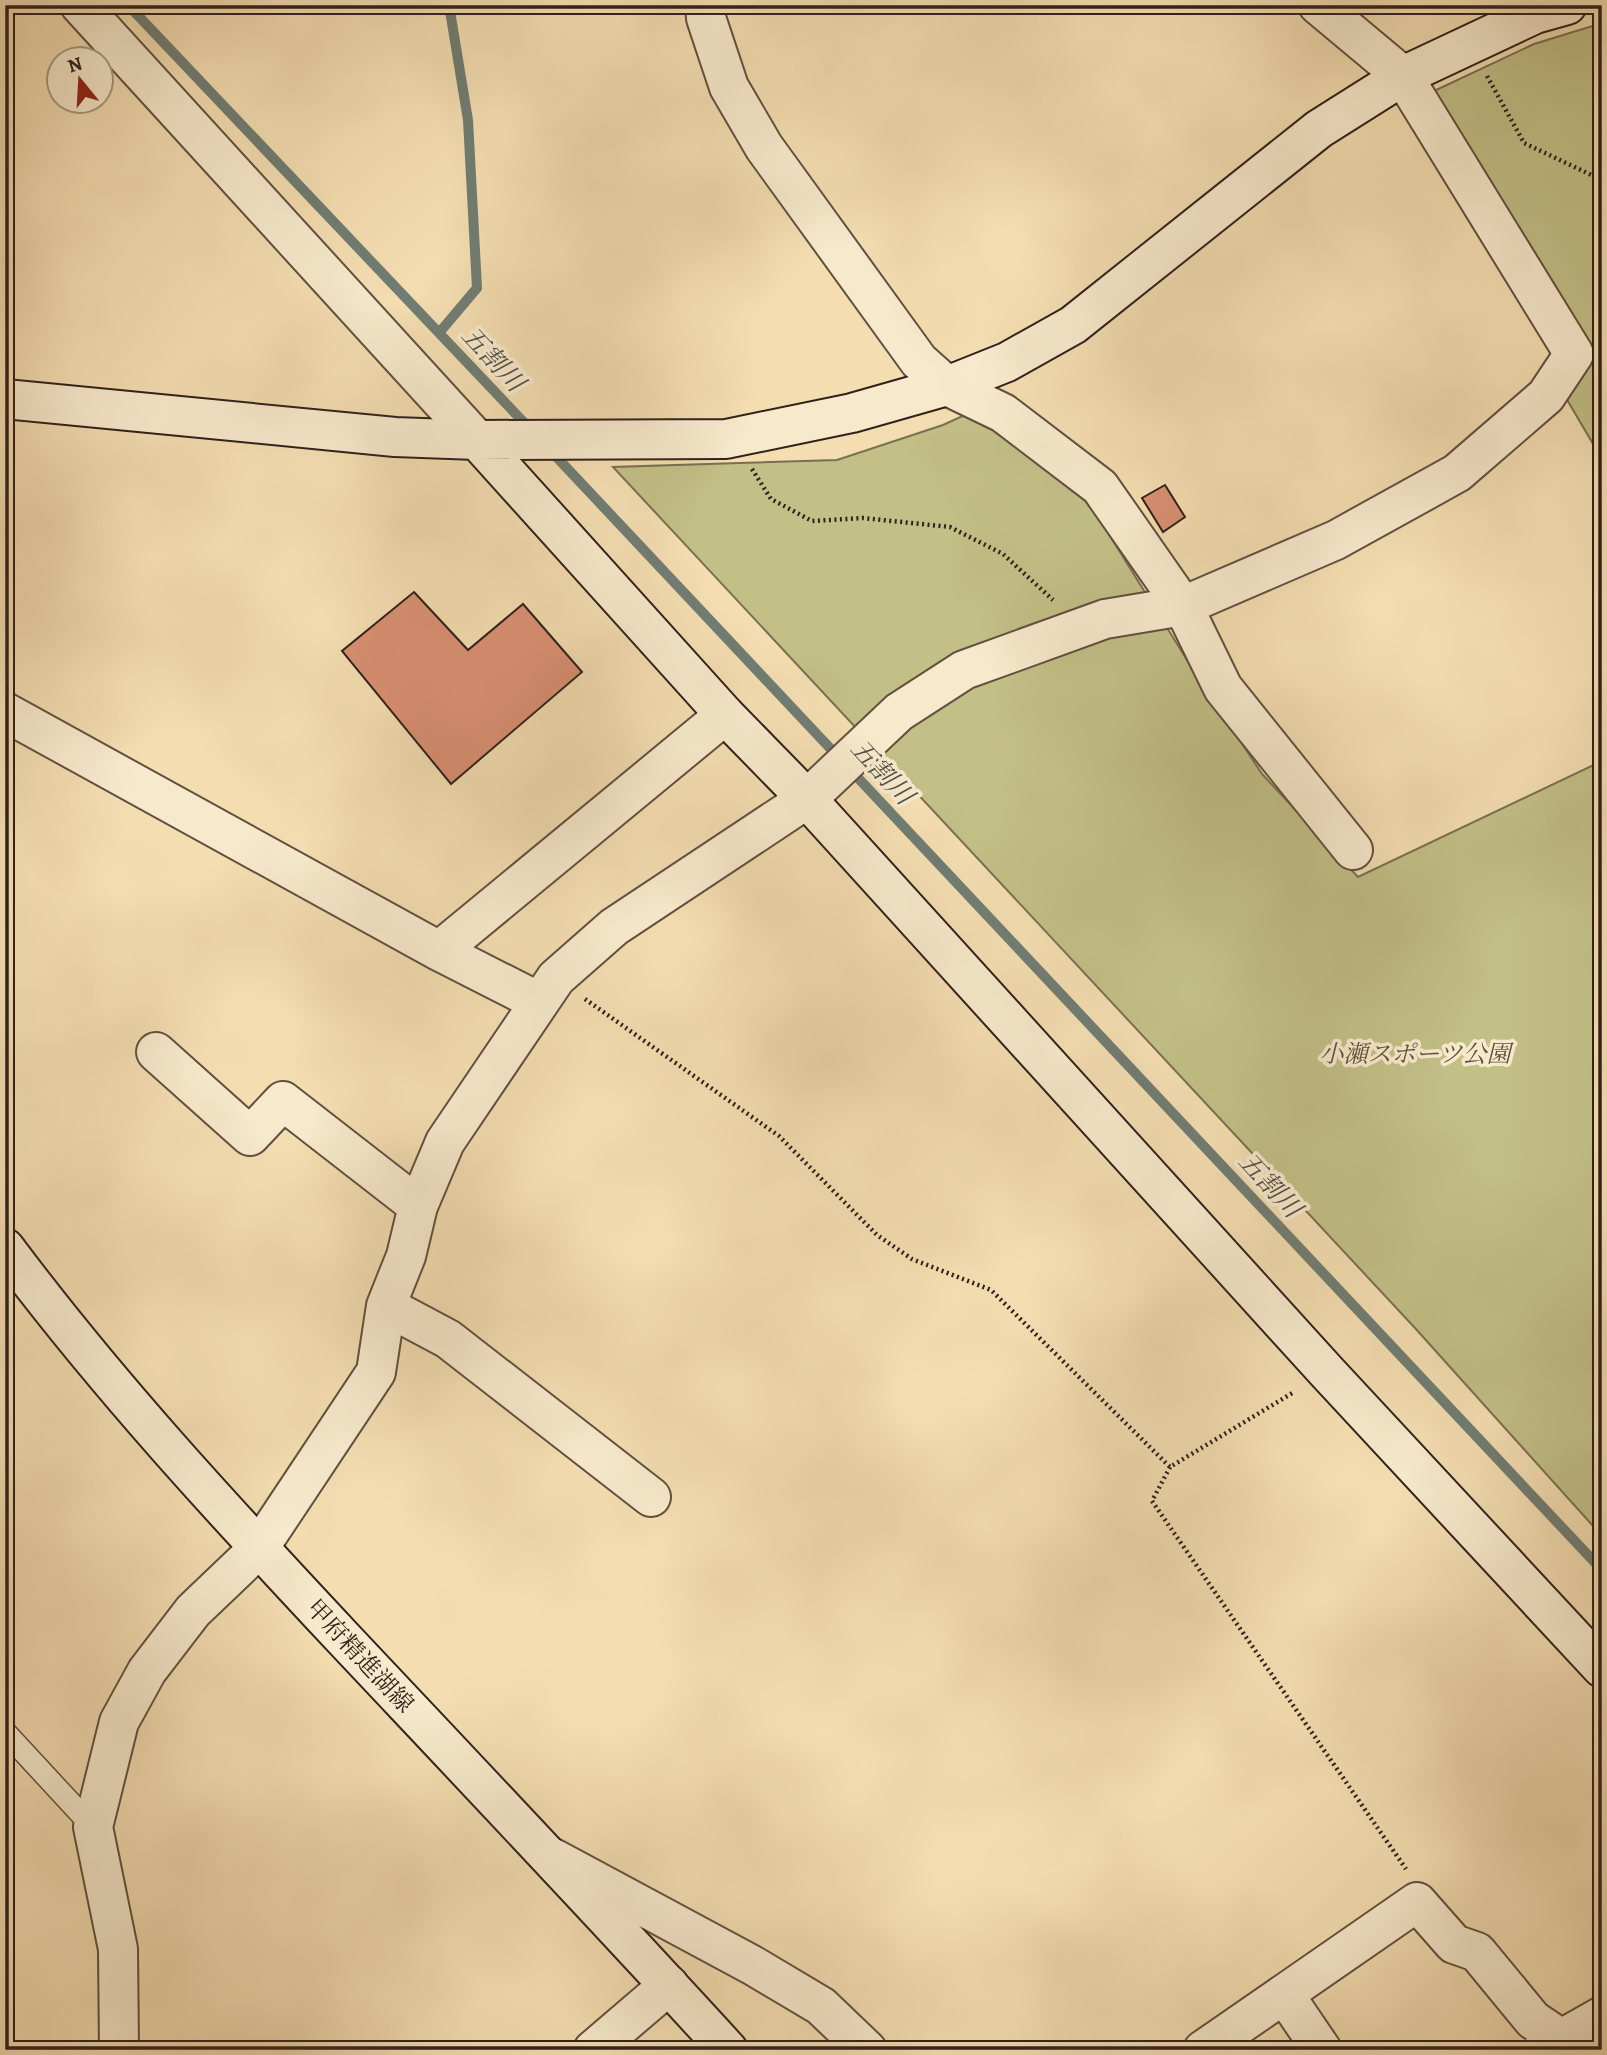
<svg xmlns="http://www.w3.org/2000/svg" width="1607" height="2055" font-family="Alegreya,'Noto Serif JP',serif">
<rect width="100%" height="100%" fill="#f3ddb1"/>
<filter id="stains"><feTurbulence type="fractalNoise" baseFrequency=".00286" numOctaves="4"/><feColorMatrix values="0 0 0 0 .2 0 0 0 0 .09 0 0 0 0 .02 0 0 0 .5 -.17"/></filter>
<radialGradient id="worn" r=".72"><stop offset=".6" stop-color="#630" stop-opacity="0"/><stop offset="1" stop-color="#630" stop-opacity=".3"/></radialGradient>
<path fill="#c2bf87" stroke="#797051" stroke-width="2" d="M1602,23V459L1566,398L1593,357L1434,91L1534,44Z
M980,408L1089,502L1187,660L1262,774L1358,877L1602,761V1536L1415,1328L613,467L837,460L943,425Z"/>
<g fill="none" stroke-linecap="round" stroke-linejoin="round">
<path stroke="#707d73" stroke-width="10" d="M128,5L531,430
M439,333L477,288L468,120L449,5
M549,449L1602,1570"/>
</g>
<path fill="#d99073" stroke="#30211b" stroke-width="2" d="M1165,485L1185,517L1163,532L1142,498Z
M414,592L468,650L523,604L582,672L451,784L342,651Z"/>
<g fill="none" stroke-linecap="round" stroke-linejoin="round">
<g stroke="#615040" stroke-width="24">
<path id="lane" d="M5,1732L93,1827"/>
</g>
<g stroke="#615040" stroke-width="42">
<path id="street" d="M80,5L477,440
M705,5L706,18L729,87L764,147L919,361L947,386L1003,413L1100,487L1183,606L1223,688L1353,850
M5,712L439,951L539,1002
M439,951L725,715
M156,1052L250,1136L283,1101L418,1206
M386,1306L448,1339L651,1497
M553,1858L752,1965L821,2006L867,2050
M1284,1994L1322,2050
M119,2050L118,1949L93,1827L119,1722L147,1671L193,1611L259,1548L376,1372L386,1306L406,1256L418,1206L445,1142L556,978L614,927L807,799L899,712L964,670L1105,619L1183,606L1336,540L1457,473L1546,396L1574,354L1403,76L1318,5
M593,2050L669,1985
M1203,2050L1417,1902L1454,1944L1477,1952L1533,2020L1560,2038
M1542,2050L1602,2016"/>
</g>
<g stroke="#30211b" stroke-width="42">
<path id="secondary" d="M5,399L395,437L477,440L726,439L852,413L947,386L1007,362L1073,325L1319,129L1403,76L1535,14L1567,5
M477,440L725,715L807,799L1327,1372L1602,1668
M5,1248C108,1386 226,1513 343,1638C472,1775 601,1911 728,2050"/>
</g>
<path stroke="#30211b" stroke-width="4.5" stroke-dasharray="2 3.5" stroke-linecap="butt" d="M1487,76L1524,143L1602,180
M752,469L771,499L812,521L863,518L950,527L1003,554L1053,600
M585,999L779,1136L877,1235L912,1259L991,1290L1170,1467L1294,1392
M1170,1467L1152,1501L1406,1869"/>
<use href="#lane" stroke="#f7e9cc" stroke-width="21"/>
<use href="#street" stroke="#f7e9cc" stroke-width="38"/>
<use href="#secondary" stroke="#f7e9cc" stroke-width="38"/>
</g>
<g text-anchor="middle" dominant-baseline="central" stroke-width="7" stroke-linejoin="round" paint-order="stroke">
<g font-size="24" font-style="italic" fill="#5c503b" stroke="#f7e9cc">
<text x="1415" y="1054">小瀬スポーツ公園</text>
</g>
<g font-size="24" fill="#30211b" stroke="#f7e9cc">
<text transform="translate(360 1656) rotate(47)">甲府精進湖線</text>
</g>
<g font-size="26" font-style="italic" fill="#504f47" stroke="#f7e9cc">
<text transform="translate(493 359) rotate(47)">五割川</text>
<text transform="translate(882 772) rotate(47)">五割川</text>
<text transform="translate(1270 1185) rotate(47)">五割川</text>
</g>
</g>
<rect width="1607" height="2055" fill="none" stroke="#f3ddb1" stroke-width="28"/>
<rect x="7" y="7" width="1593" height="2041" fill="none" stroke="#30211b" stroke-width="3.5"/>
<rect x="14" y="14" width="1579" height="2027" fill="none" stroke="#30211b" stroke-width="2"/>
<g transform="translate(80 80) rotate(342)"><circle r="33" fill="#f7e9cc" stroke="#a79985" stroke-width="2"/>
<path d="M0-5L12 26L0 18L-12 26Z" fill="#8f2418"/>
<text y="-10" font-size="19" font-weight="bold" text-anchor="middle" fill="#30211b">N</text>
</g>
<rect width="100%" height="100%" filter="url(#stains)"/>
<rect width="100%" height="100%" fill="url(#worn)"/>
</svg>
